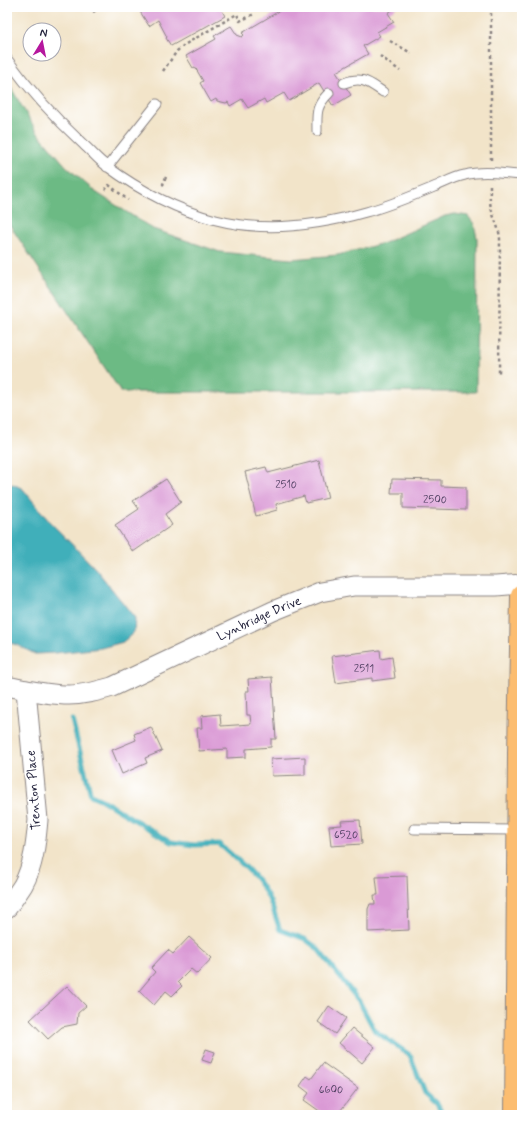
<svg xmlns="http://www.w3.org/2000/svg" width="529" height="1122" font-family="Mynerve,sans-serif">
<rect width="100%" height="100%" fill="#fff"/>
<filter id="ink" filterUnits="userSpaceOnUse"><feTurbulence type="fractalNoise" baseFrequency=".025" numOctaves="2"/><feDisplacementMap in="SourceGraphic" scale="8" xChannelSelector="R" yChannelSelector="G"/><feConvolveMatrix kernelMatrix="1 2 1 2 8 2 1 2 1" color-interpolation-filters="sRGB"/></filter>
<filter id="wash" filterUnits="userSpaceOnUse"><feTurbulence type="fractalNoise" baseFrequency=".012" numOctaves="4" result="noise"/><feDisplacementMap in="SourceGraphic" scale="16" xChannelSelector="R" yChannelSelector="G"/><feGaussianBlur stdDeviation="0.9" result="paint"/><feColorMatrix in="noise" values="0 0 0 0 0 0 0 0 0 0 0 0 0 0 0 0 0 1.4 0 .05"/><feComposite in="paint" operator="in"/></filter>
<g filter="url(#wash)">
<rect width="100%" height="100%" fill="#f2e4c9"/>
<path fill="#6cba84" stroke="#476e60" d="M7,81L37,132L66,166L94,191L153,229L220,252L291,259L338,255L384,243L445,216L455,214L468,216L474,224L477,238L476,392H121L7,221Z"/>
<path fill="#3fafba" stroke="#30687a" d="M13,484L23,489L49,521L95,568L135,618L134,632L123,642L101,648L55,653L35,654L17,645L7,642V486Z"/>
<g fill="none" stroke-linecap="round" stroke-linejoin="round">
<path stroke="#3fafba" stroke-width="5" d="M72,720L91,795L102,800L171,842L194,845L219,844C237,859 257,875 268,897C273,907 276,919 280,930L305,939L317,948L359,1001L375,1031L410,1055L425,1093L437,1104L443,1115"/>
</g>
<g id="blocks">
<path fill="#da9ad5" d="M135,7H220L225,16L171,46L166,38L167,37L158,20L149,26L139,10L137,11Z
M286,7H397L388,13L394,22L377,32L380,36L363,46L368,54L336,72L351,95L333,106L319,83L289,101L284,93L266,103L264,99L248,108L242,99L230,106L228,102L226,103L217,101L216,99L211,102L200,83L203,81L195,67L193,68L186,56L216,39L214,36L231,26L237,35L242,37L244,35L242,33Z
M319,460L328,498L306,503L304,496L276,504L277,510L256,516L245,472L266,467L268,473Z
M166,479L181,502L165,514L172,525L133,552L115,525L139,509L133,501Z
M392,479L441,480V486L466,487V510L403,508V493H391Z
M380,650L381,659L392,657L395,678L372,681V678L336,683L332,656Z
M272,677L276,739H271V747L246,749V757L227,758V749L199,751L197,728H202L201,716L220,714L221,726L251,724L250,715H247L246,691H249L248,679Z
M151,727L162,751L145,758L147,763L122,774L112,750L136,740L134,734Z
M305,757V775L272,776L271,759Z
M360,820L362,844L331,846L329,826L342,825L341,821Z
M407,876L409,930L368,932V909L370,904H375L374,895H378L376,877Z
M189,937L212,958L197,974L191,969L178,982L182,986L172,996L166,991L154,1005L139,991L155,972L151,968L168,950L173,954Z
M67,986L86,1006L78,1013L77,1024L62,1027L48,1039L30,1020Z
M329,1006L346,1018L335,1034L318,1022Z
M352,1028L375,1047L362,1063L339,1043Z
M206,1049L215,1052L211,1063L202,1060Z
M323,1063L358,1088L337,1115H325L304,1100L309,1093L300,1086L307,1076L311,1079Z"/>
</g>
</g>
<g filter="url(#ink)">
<use href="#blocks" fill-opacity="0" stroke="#8a8382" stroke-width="1"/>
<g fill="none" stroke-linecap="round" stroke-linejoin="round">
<g stroke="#8a8382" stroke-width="11">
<path id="lane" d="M7,59C30,91 55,118 84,145C92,152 99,161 108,167C139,190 179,211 216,220C266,233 317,226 366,212C389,206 412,196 434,187C444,183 454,177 465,175C483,170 503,174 522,175
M344,83C362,76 368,82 383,92
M317,131C317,113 315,107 329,93
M107,167L157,104
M414,829L518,830"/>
</g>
<g stroke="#8a8382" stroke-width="21">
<g id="street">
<path id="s1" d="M7,686C27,690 48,695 69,695C84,695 98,691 112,687L273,611L320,592L354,586H496L522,584"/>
<path d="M7,908C12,901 18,893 23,885C34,865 36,842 38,820L26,690"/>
</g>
</g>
<g stroke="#8a8382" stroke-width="24">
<path id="primary" d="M516,1115L519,753L522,596"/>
</g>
<path stroke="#8a8382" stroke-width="2.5" stroke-dasharray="3 3" stroke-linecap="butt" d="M240,7L242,11L249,7
M93,12L101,7
M390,41L411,53
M380,56L400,71
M163,71L177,51L184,45L237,14L240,21L254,14
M491,160V7
M164,185L163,184L166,177
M490,185C490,194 489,203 492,211C495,222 499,227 500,239L499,373
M105,190L109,185L128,200"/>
<use href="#lane" stroke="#fff" stroke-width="9"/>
<use href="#street" stroke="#fff" stroke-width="19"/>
<use href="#primary" stroke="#fcbd6f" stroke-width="22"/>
</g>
</g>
<g text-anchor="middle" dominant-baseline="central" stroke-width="3.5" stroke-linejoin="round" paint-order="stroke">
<g font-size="11" fill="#504062">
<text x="286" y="485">2510</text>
<text x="435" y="500">2500</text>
<text x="364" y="669">2511</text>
<text x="346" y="835">6520</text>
<text x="331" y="1090">6600</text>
</g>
<g font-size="13" fill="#22223b" stroke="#fff">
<text stroke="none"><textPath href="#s1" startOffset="269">Lynbridge Drive</textPath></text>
<text transform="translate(34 790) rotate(-94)">Trenton Place</text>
</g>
</g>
<rect width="529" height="1122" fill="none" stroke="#fff" stroke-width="24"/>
<g transform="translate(42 42) rotate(10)"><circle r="19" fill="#ffffff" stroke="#a7a7b1"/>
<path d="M0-3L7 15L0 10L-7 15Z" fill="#b5179e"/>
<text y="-6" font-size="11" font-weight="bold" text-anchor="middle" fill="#22223b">N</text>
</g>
</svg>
